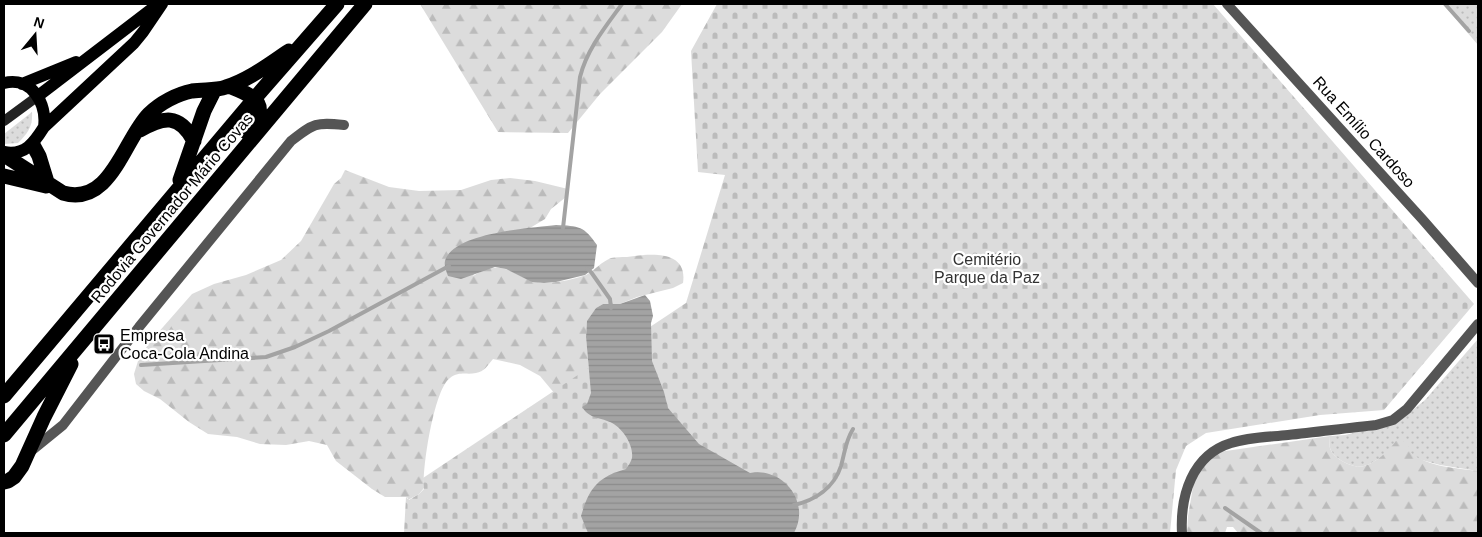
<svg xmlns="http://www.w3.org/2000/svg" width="1482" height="537" font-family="Arial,sans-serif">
<defs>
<pattern id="grass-dots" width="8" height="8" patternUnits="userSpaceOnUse" patternTransform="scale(1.25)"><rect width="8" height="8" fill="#dcdcdc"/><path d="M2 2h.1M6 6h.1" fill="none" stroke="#bbb" stroke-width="1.8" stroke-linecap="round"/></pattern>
<pattern id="forest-firs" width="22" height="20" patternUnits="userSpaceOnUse" patternTransform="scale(1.25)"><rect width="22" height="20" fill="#dcdcdc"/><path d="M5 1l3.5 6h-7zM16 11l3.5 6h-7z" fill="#bbb"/></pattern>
<pattern id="cemetery-stones" width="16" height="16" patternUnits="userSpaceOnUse" patternTransform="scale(1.25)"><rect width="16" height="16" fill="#dcdcdc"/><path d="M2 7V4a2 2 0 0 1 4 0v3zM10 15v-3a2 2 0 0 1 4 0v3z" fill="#bbb"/></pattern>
<pattern id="water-rules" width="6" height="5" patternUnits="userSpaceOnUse" patternTransform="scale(1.25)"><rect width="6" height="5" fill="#a3a3a3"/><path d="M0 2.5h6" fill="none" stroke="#8b8b8b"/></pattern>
</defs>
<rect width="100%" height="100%" fill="#fff"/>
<path fill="url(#grass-dots)" d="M1443,4H1478V45Z
M32,112C33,126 28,133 18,143L4,144V134Z
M1478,339V471L1440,465L1418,459L1396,442C1390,451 1375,463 1364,466C1354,469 1333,459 1330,448C1329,445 1330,440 1330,436L1345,435L1398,422L1425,400Z"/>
<path fill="url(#forest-firs)" d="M420,4H682L662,32L600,94L568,133L498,132Z
M345,170L389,187L419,191L461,190L491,180L510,178L535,181L568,189L566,197L551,209L545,219L530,228L494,234L473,276C480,272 486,268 494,268C515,266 528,288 556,282C565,281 578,278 586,275C595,270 601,262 611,258C616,257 621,257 627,257C649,254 688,249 683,283L673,288L637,297L620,304H603L596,308L587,322L586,337L591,393L555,394L540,376L520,365L493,359C488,365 484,372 476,373C467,375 459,371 450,378C434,389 422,469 424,488L419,494L408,500V498L406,497H385L372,489L336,461L327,445L309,441L286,445L260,444L237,437L208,434L189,422L160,399L144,391L136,384L134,374L138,361L149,343L192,294L214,284L246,275L281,260L301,241L334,184L341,178Z
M1330,436C1330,440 1329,445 1330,448C1333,459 1354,469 1364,466C1375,463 1389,451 1396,441H1403L1410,448L1411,453C1428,467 1457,468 1478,471V533H1238L1233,527H1227L1225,533H1187L1188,516L1194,481L1212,453Z"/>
<path fill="url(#cemetery-stones)" d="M717,4H1213L1474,304L1384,410L1320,415L1206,433L1186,446L1176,470L1170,533H404L406,497L409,500L419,494L424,489L423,478L686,303L725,175L698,172L691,51Z"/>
<path fill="url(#water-rules)" d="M556,225C579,226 584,226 597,245L594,268L585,275L556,282L544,283L532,282L506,269L495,267L461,279L448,276C446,270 444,266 445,261C453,232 532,228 556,225Z
M645,295L650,301L653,316L651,323L652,361L664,392L668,408L699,444L750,473C783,467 811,502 794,533H588L581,516C589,489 597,477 626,469C628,466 631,462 632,458C634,445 622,427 610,422C599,417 590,419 582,407L587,404L591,393L586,337L587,321L596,308L603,304H620Z"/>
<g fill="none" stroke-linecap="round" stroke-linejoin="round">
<path stroke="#a3a3a3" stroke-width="4" d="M1445,4L1469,31
M563,228L580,77C587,49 606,26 622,4
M587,269L591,272L610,299L611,308
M141,365L266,357L295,347L329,331L449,266
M794,505C815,500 834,488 841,466C845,452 845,442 853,429
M1225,508L1261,533"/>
<path stroke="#555" stroke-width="10" d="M1227,4L1423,220L1478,283
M31,451L63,425L139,327L291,141C314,123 316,122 344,125
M1182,533C1180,496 1192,455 1231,443C1249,437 1269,437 1288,435C1317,432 1347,428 1376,425L1393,420L1407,409L1478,324"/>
<path stroke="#222" stroke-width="10" d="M4,121L38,96"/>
<path stroke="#000" stroke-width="12" d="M4,83C32,76 47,104 44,127
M22,84L76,62
M38,96L157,5
M4,152C25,156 34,143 44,127L134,43L143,32L162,4"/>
<path stroke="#000" stroke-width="15" d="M229,86C241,91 265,98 258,116C256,122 250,127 246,132
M140,130C163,117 179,113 194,141
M33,145L39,156L47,182
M4,155L63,193C111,207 124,139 149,114C160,103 177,94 192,91C204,89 215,91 226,87C249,80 269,64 289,51
M4,176L46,186
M180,180L204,111L214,91
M4,396L255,98L337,4
M4,435L365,4
M4,482L8,481L14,477L22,466L44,417L71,364"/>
</g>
<defs>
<g id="bus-square" transform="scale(1.125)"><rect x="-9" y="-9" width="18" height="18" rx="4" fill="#000" stroke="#fff"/><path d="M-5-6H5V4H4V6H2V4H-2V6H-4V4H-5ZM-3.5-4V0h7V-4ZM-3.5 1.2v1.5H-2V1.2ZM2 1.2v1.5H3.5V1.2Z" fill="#fff"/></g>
</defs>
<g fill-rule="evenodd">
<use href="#bus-square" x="104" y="344"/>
</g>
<g text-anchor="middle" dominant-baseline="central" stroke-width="4.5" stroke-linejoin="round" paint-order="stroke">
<g font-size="16" fill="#000" stroke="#fff">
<text transform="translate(1364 132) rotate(48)">Rua Emílio Cardoso</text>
<text transform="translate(172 208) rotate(-50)">Rodovia Governador Mário Covas</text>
</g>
<g font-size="16" fill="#333" stroke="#fff">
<text x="987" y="259">Cemitério<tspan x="987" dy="18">Parque da Paz</tspan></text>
</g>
<g font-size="16" fill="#000" stroke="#fff" text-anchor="start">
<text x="120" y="335">Empresa<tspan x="120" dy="18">Coca-Cola Andina</tspan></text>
</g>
</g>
<rect width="1482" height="537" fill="none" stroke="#000000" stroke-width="10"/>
<g transform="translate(35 35) rotate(18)" stroke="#ffffff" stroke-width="4" paint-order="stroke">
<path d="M0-4L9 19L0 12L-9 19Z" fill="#000000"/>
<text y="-8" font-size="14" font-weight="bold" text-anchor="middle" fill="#000000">N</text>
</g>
</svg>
